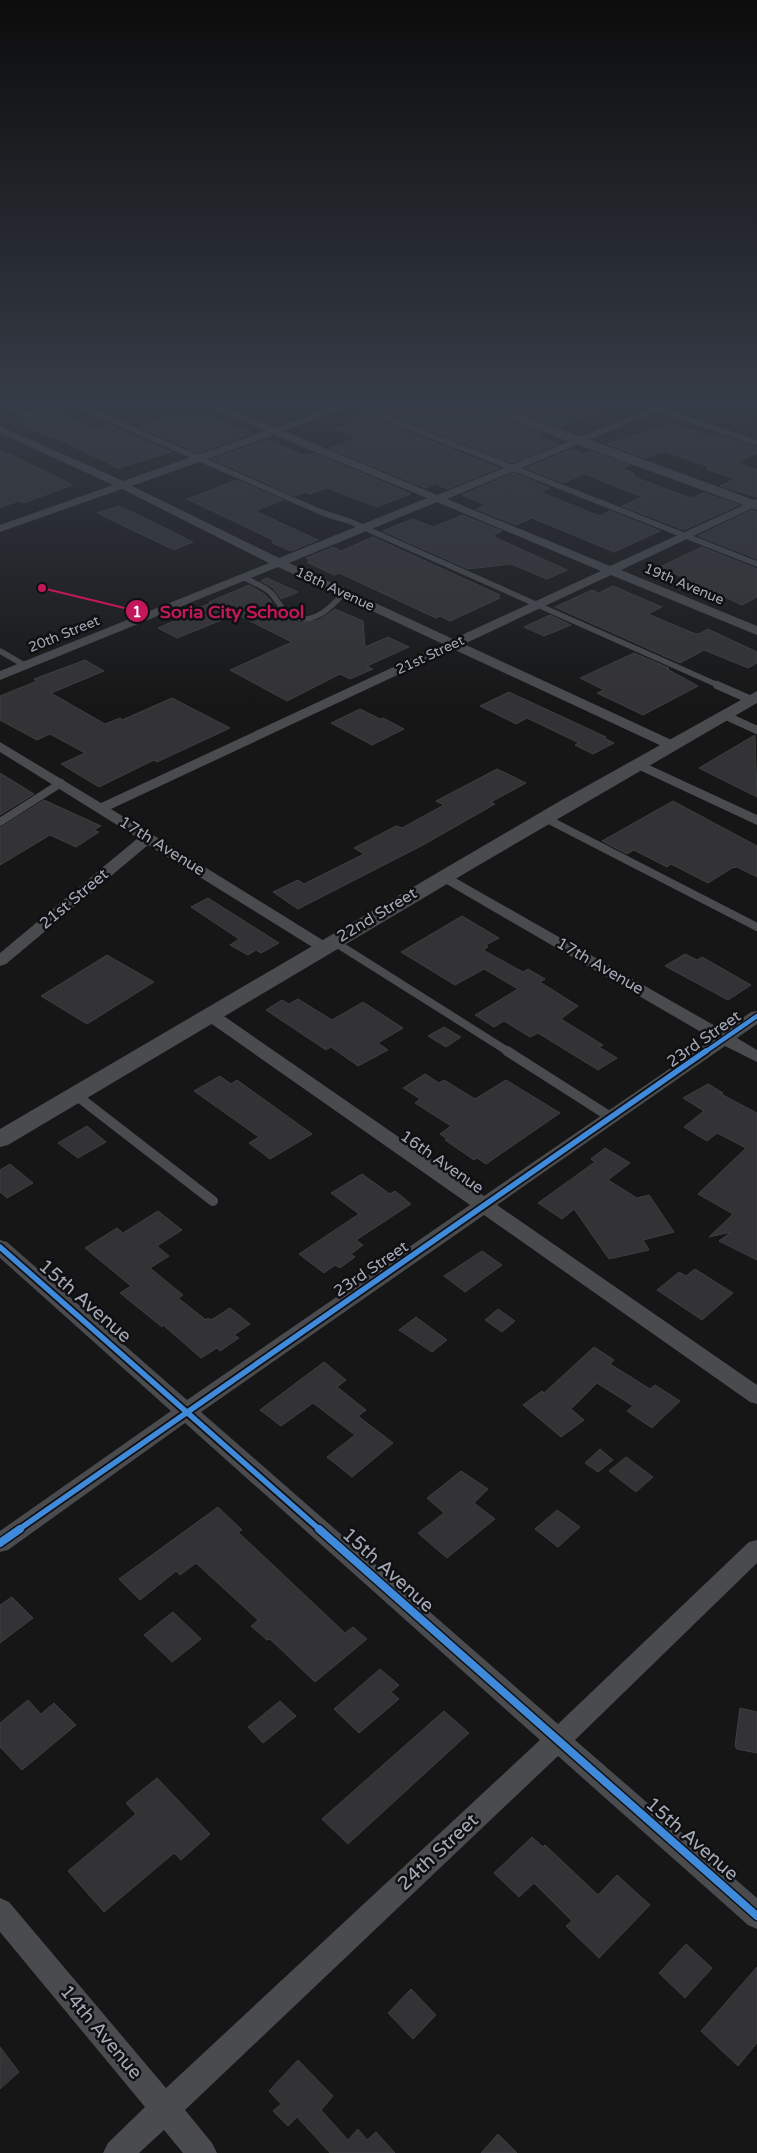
<svg xmlns="http://www.w3.org/2000/svg" width="757" height="2153" font-family="'Varela Round',sans-serif">
<rect width="100%" height="100%" fill="#161616"/>
<path fill="#333335" stroke="#3e3f42" d="M388,405H473L476,410L541,433L536,436L558,444L512,463L376,409Z
M499,405H612V406L559,427Z
M58,411L95,428L107,424L171,452L118,468L54,437L51,438L14,421L24,418L30,420Z
M181,413L193,418L204,414L252,433L198,453L139,427Z
M363,414L499,468L447,489L436,484L425,488L329,448L357,438L335,429L358,421L352,418Z
M671,423L710,437L717,434L757,448V453L737,462L757,470V497L720,486L735,479L706,469L710,467L663,451L645,458L608,444Z
M267,440L305,456L314,453L411,494L377,507L327,488L310,494L305,492L295,496L212,459Z
M572,449L585,454L591,451L629,465L621,469L634,473L632,474L636,476L634,477L691,498L704,493L739,505L684,530L622,506L642,497L584,474L563,483L526,468Z
M0,450L70,483L72,485L24,503L18,501L0,508Z
M514,473L550,488L540,492L600,516L610,511L660,531L614,552L532,518L516,525L476,509L486,505L462,495Z
M237,480L283,500L255,511L318,540L291,551L272,543L275,541L187,499Z
M119,506L159,525L193,542L174,550L97,513Z
M752,510L757,512V559L698,536Z
M462,515L502,531L492,536L567,570L547,579L511,564L468,569L383,531L412,519L433,527Z
M373,537L500,595L497,597L500,598L450,621L440,616L436,618L339,573L334,575L307,562L310,560L306,558L333,547L341,551Z
M702,547L757,569V597L742,605L660,567Z
M267,578L298,592L281,599L273,588L261,581Z
M249,585L264,594L272,602L254,610L277,609L291,620L302,623L319,620L335,609L363,621L365,647L388,637L409,647L367,666L373,669L350,679L340,674L287,701L230,670L292,642L236,614L177,638L158,628L195,612L192,610L211,603L209,602Z
M613,586L662,607L648,614L693,633L699,634L708,629L757,652V663L748,668L704,650L680,663L555,607L592,590L599,593Z
M550,615L571,625L544,636L524,627Z
M634,653L669,668L667,669L698,686L643,715L597,693L604,690L580,678Z
M85,660L104,671L51,693L105,724L120,718L122,720L172,698L230,728L157,762L154,760L99,787L61,764L85,753L50,734L37,740L0,720V696L37,681L34,679Z
M509,692L606,737L604,738L614,743L593,754L575,745L579,743L527,718L516,724L480,706Z
M360,709L380,719L383,718L404,729L372,745L331,723Z
M755,735L757,797L699,768L704,765Z
M497,769L526,783L491,802L495,804L423,845L298,909L273,892L298,880L304,884L364,854L354,848L396,826L402,828L444,805L436,801Z
M0,773L34,794L0,815Z
M44,800L101,826L94,830L99,832L76,847L50,835L0,865V828Z
M673,801L757,846V877L737,867L732,868L708,883L671,864L667,867L634,850L627,854L602,841Z
M208,898L279,943L261,953L256,950L248,955L230,945L239,939L191,907Z
M462,916L499,938L486,945L488,947L483,950L523,972L528,969L545,979L540,982L578,1006L561,1019L603,1045L599,1047L617,1058L598,1070L538,1033L530,1037L504,1021L494,1027L475,1015L518,989L484,969L455,985L401,952Z
M685,954L697,960L702,957L751,985L728,1000L665,966Z
M107,955L154,982L87,1024L41,996Z
M298,999L332,1020L363,1002L403,1028L378,1043L388,1050L358,1066L331,1047L326,1050L266,1010L282,1000L289,1004Z
M444,1027L461,1037L446,1047L428,1036Z
M425,1074L439,1083L444,1080L475,1099L506,1080L560,1113L486,1164L477,1158L474,1160L445,1140L447,1139L440,1134L451,1126L415,1103L420,1099L403,1088Z
M220,1076L231,1084L237,1080L312,1134L270,1159L249,1143L259,1137L194,1091Z
M708,1084L723,1093L721,1094L757,1113V1260L719,1241L731,1232L709,1237L733,1214L698,1194L746,1148L717,1133L707,1141L684,1127L704,1111L683,1098Z
M87,1126L106,1142L78,1158L58,1143Z
M605,1148L630,1163L608,1180L637,1198L649,1195L674,1232L643,1240L649,1250L609,1259L574,1209L562,1219L538,1203L595,1162L591,1159Z
M10,1164L33,1183L7,1198L0,1192V1170Z
M362,1174L390,1194L395,1191L411,1204L356,1240L363,1245L351,1254L355,1257L340,1268L335,1265L324,1273L299,1254L359,1214L331,1193Z
M158,1211L182,1230L157,1246L169,1256L150,1268L183,1295L178,1298L206,1320L208,1318L211,1320L230,1308L250,1324L234,1335L239,1338L220,1351L217,1348L201,1358L163,1325L162,1327L120,1293L131,1286L85,1248L117,1228L123,1233Z
M482,1251L502,1265L465,1292L444,1276Z
M695,1269L733,1293L702,1320L657,1290L679,1272L686,1276Z
M498,1309L515,1321L502,1332L485,1320Z
M416,1317L447,1340L432,1352L399,1330Z
M594,1347L614,1360L610,1364L650,1389L655,1385L680,1401L652,1428L627,1411L633,1406L597,1383L571,1409L584,1420L561,1437L523,1405L542,1391L544,1393Z
M324,1362L346,1380L337,1387L366,1410L358,1416L393,1443L352,1477L327,1457L355,1435L313,1403L281,1426L260,1410Z
M600,1449L613,1460L598,1472L585,1463Z
M626,1457L653,1477L636,1492L609,1471Z
M461,1471L488,1489L474,1503L495,1519L447,1558L418,1533L444,1513L427,1498Z
M218,1507L242,1530L238,1532L345,1633L353,1627L367,1639L315,1682L270,1639L267,1640L251,1626L258,1620L196,1563L180,1575L176,1571L140,1600L119,1579Z
M557,1510L580,1527L558,1547L535,1529Z
M12,1597L33,1618L0,1643V1605Z
M173,1612L201,1639L172,1662L144,1635Z
M380,1669L399,1685L391,1692L399,1699L359,1733L334,1709Z
M28,1700L41,1714L54,1703L76,1725L22,1770L0,1747V1723Z
M280,1701L296,1716L263,1743L248,1727Z
M740,1708L757,1712V1753L737,1749L735,1746Z
M444,1711L469,1733L348,1844L322,1819Z
M157,1778L210,1834L181,1860L174,1853L104,1912L68,1871L136,1814L126,1803Z
M532,1837L543,1847L545,1845L598,1895L617,1875L650,1905L599,1958L566,1926L572,1921L534,1883L519,1897L494,1873Z
M686,1944L712,1968L685,1998L659,1973Z
M757,1967V2043L738,2066L701,2031Z
M411,1989L436,2015L413,2039L388,2013Z
M0,2047L19,2072L0,2089Z
M298,2060L333,2096L321,2110L348,2140L358,2129L367,2140L376,2132L395,2153H330L297,2117L288,2126L273,2111L281,2104L269,2091Z
M498,2134L517,2153H481Z"/>
<g fill="none" stroke-linecap="round" stroke-linejoin="round">
<path stroke="#494b4f" stroke-width="5.5" d="M8,405L29,415L63,405
M77,405L323,513L349,521L720,686
M353,405L757,564
M646,405L757,443
M243,577C252,582 263,586 270,592C276,598 279,605 285,611C308,630 328,611 344,593
M0,651L26,666"/>
<path stroke="#494b4f" stroke-width="8" d="M717,685L751,700
M724,715L757,730
M545,818L757,927
M0,822L61,783
M333,941L509,1052"/>
<path stroke="#494b4f" stroke-width="10" d="M507,1051L612,1118
M76,1095L213,1201"/>
<path fill="#494b4f" fill-rule="evenodd" d="M206,405H219L275,428L339,405H353L284,431L437,495L659,405H672L447,499L610,566L757,499V506L621,570L757,626V635L611,575L464,644L676,742L678,745L676,748H666L453,649L111,809L329,944L331,947L329,950H317L148,845L6,964L0,966V953L138,838L0,752V742L101,803L443,644L278,567L0,680V671L269,563L122,489L0,532V525L113,485L0,433V426L123,481L265,431ZM274,435L427,498L279,558L132,486ZM437,502L601,571L453,639L289,563Z
M638,760L757,815V825L633,767L631,764L633,761Z
M443,871L724,1031L751,1012L757,1011V1024L737,1038L757,1050V1062L725,1046L497,1205L757,1385V1404L750,1402L484,1215L201,1412L558,1724L749,1542L757,1540V1563L575,1740L757,1898V1929L748,1925L558,1756L185,2110L212,2143L217,2153H183L164,2130L139,2153H103L108,2143L145,2107L0,1932V1898L9,1902L166,2088L540,1740L185,1423L8,1550L0,1552V1531L171,1411L0,1258V1240L7,1242L187,1400L470,1205L206,1020L204,1016L206,1012H218L484,1196L713,1039L438,879L435,876Z"/>
<path fill="#494b4f" fill-rule="evenodd" d="M475,405H494L757,501V510L477,408Z
M757,691V703L479,865L8,1145L0,1147V1129L560,801Z"/>
<g stroke="#101012" stroke-width="7">
<path id="cycleway-far2" d="M705,1052L757,1016"/>
</g>
<g stroke="#101012" stroke-width="9">
<path id="cycleway-far1" d="M0,1247L320,1530
M18,1530L706,1051"/>
</g>
<g stroke="#101012" stroke-width="11">
<path id="cycleway" d="M319,1529L757,1916
M0,1543L20,1529"/>
</g>
<use href="#cycleway-far2" stroke="#408adc" stroke-width="4.5"/>
<use href="#cycleway-far1" stroke="#408adc" stroke-width="5.5"/>
<use href="#cycleway" stroke="#408adc" stroke-width="8"/>
</g>
<linearGradient id="sky" x2="0" y2="1"><stop stop-color="#0c0c0c"/><stop offset="0.57" stop-color="#363c47"/><stop offset="1" stop-color="#363c47" stop-opacity="0"/></linearGradient>
<rect width="757" height="706" fill="url(#sky)"/>
<g text-anchor="middle" dominant-baseline="central" stroke-width="5" stroke-linejoin="round" paint-order="stroke">
<g font-size="14" fill="#a5aab8" stroke="#101012">
<text transform="translate(684 584) rotate(23)">19th Avenue</text>
<text transform="translate(335 589) rotate(25)">18th Avenue</text>
<text transform="translate(64 634) rotate(-22)">20th Street</text>
<text transform="translate(430 655) rotate(-25)">21st Street</text>
</g>
<g font-size="16" fill="#a5aab8" stroke="#101012">
<text transform="translate(162 846) rotate(32)">17th Avenue</text>
<text transform="translate(74 899) rotate(-40)">21st Street</text>
<text transform="translate(377 915) rotate(-31)">22nd Street</text>
<text transform="translate(600 966) rotate(30)">17th Avenue</text>
<text transform="translate(704 1039) rotate(-35)">23rd Street</text>
<text transform="translate(442 1162) rotate(35)">16th Avenue</text>
<text transform="translate(371 1269) rotate(-34)">23rd Street</text>
</g>
<g font-size="19" fill="#a5aab8" stroke="#101012">
<text transform="translate(85 1301) rotate(41)">15th Avenue</text>
<text transform="translate(388 1570) rotate(42)">15th Avenue</text>
<text transform="translate(692 1839) rotate(41)">15th Avenue</text>
<text transform="translate(438 1852) rotate(-43)">24th Street</text>
<text transform="translate(101 2032) rotate(50)">14th Avenue</text>
</g>
</g>
<path fill="none" stroke="#c2185b" stroke-width="2" d="M42 588L137 611"/>
<g fill="#c2185b" stroke="#101012" stroke-width="2">
<circle cx="42" cy="588" r="5"/>
<circle cx="137" cy="611" r="12"/>
</g>
<g font-size="15" text-anchor="middle" font-weight="bold" fill="#fff">
<text x="137" y="617">1</text>
</g>
<g font-size="18" text-anchor="middle" font-weight="bold" fill="#c2185b" stroke="#101012" stroke-width="5" stroke-linejoin="round" paint-order="stroke">
<text x="232" y="618">Soria City School</text>
</g>
</svg>
